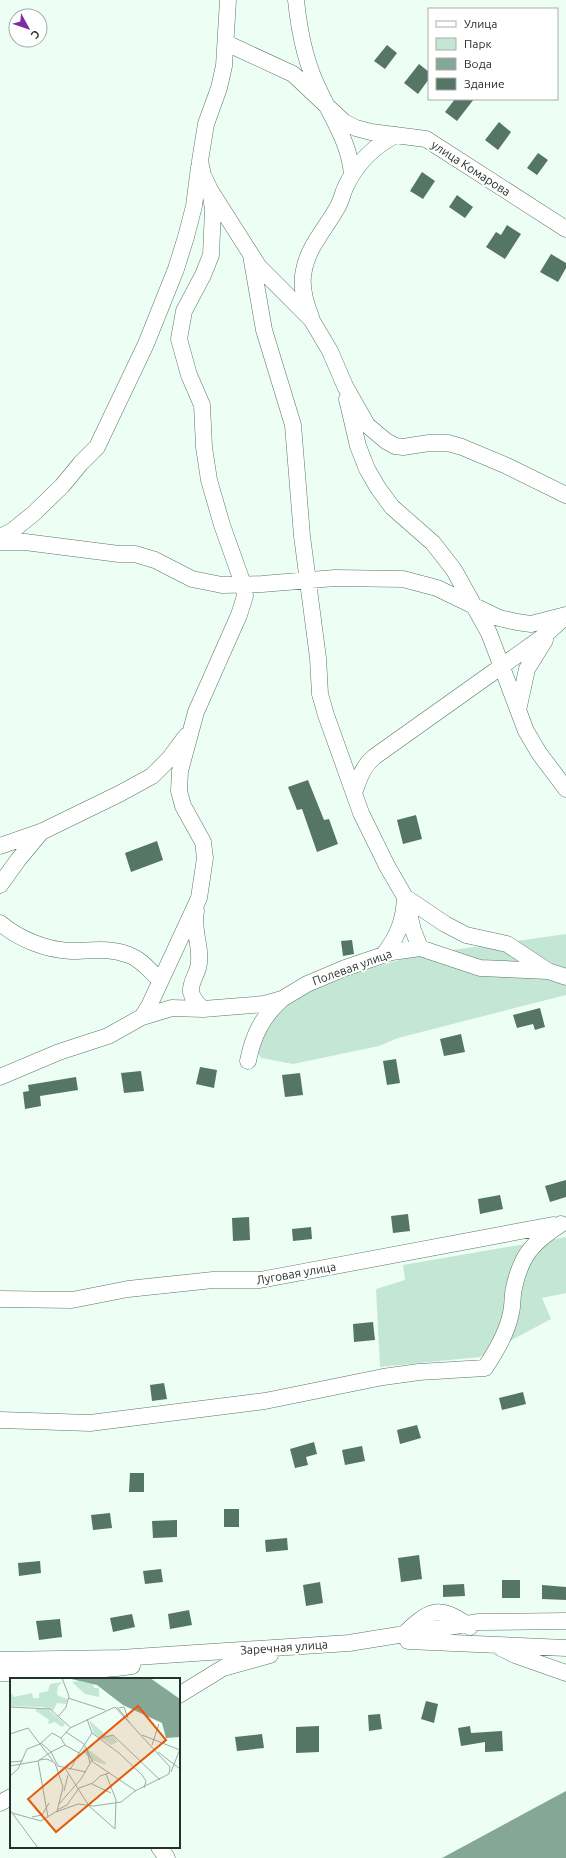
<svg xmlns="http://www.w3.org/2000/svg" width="566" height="1858" font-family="Ubuntu,sans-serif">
<rect width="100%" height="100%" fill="#edfef5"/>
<path fill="#c4e7d5" d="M566,934V995L398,1038L379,1046L293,1064L261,1058L256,1050L260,1041L280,1009L313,990L361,971L417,955Z
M566,1237V1293L542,1298L551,1319L480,1357L380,1367L376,1289L405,1280L403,1265Z"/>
<path fill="#85a795" d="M566,1791V1858H442Z"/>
<path fill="#557565" d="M387,45L397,53L385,69L374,61Z
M419,64L429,72V79L418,94L404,83Z
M455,99H474L457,121L445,112Z
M499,122L511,132L498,150L485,140Z
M538,153L548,160L537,175L527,168Z
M422,172L435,181L423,199L410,191Z
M457,195L473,207L465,218L449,207Z
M507,225L521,234L505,259L486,247L496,232L501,235Z
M551,254L566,263V268L558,282L540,272Z
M308,780L324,820L329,819L338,844L317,852L302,809L297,810L288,787Z
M416,815L422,839L403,844L397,820Z
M157,841L163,860L131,872L125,853Z
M352,940L354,954L343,956L341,941Z
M540,1008L545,1027L535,1030L533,1024L517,1028L513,1015Z
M461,1034L465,1052L444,1056L440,1039Z
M396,1059L400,1083L387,1085L383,1061Z
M200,1067L217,1070L214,1088L196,1084Z
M141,1071L144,1091L124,1093L121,1073Z
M300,1073L303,1095L285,1097L282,1075Z
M76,1077L78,1090L40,1096L41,1106L25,1109L23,1092L29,1091L28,1085Z
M566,1180V1197L550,1202L545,1186Z
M500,1195L503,1209L480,1214L478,1199Z
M408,1214L410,1231L393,1233L391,1216Z
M249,1217L250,1240L233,1241L232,1218Z
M311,1227L312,1239L293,1241L292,1229Z
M373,1322L375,1340L354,1342L353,1324Z
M164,1383L167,1399L152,1401L150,1385Z
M523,1392L526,1404L502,1410L499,1398Z
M417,1425L421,1438L400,1444L397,1430Z
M314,1442L317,1454L306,1457L308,1465L295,1468L290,1449Z
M362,1446L365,1461L345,1465L342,1450Z
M130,1473H144V1492H129Z
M224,1509H239V1527H224Z
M110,1513L112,1528L93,1530L91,1515Z
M177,1520V1537L153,1538L152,1521Z
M287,1538L288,1550L266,1552L265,1540Z
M419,1555L422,1579L401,1582L398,1558Z
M40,1561L41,1573L19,1576L18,1563Z
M161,1569L163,1582L145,1584L143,1571Z
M502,1580H520V1598H502Z
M320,1582L323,1603L306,1606L303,1585Z
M464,1584L465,1596L443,1597V1585Z
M542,1585L566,1587V1600L542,1599Z
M189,1610L192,1625L170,1629L168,1614Z
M132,1614L135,1627L113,1632L110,1618Z
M60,1619L62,1637L39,1640L36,1621Z
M426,1701L438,1704L434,1723L421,1719Z
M380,1714L382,1729L369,1731L368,1715Z
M319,1726V1752L296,1753V1727Z
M470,1726L471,1733L502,1731L503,1751L485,1752V1742L461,1746L458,1728Z
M262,1734L264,1748L237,1751L235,1737Z"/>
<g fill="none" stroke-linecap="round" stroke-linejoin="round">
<g stroke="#5b7468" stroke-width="17">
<path id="street" d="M228,0L224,66L219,88L206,124L200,161L203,175L210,190L259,267L311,319L330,351L345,386L367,425L386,441L395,446L403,447L429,443H448L462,447L507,466L566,495
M296,0C299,30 306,65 320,92C333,120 350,144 352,175
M226,43L293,74L344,122L356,128L371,132L426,139L566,229
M251,255L264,330L293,425L302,536L318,658L320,694L326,715L361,813L387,866L405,897L413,930L420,948
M311,317C305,302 300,286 304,270C308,247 326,228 337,208C341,202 342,195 345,188C356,164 372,147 396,135
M347,399L358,446L367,469L378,488L392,507L433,543L454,570L489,633L526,731L539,753L566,789
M0,537L12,531L33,514L62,486L81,463L97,447L146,344L176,269L186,237L194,206L199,167
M0,542H25L119,554H135L155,560L192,579L222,585L262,584L335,578L403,579L437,588L499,618L517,622L531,624L566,615
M519,706L527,669L545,640
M354,793C359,780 362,767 374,757L544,636L566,616
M0,846L43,831L119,794L152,776L169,759L186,736
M0,885L18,860L42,831
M196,911C192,932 203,949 198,968C196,976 190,983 191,992C193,1000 197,1004 203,1009
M0,923C19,939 46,950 71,951C91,951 109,947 129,955C141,959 151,972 160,980
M383,955C398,937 404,920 405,897L445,924L466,935L507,944L548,971
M142,1017L149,1006L199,898L205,858L203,842L183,806L179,791L180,771L196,712L239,615L245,596L243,584L222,525L209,480L204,447L202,405L189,375L179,339L184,311L203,275L211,255L213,209L210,190
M248,1061C253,1036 262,1017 281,1000
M0,1077L59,1052L108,1036L142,1017L172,1008L203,1009L264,1004L282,999L307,984L345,968L392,952L420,948L480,968L548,971L566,977
M0,1299L72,1300L128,1289L213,1280H260L553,1225
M0,1420L90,1423L265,1401L383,1377L419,1372L485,1368C496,1351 507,1333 511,1313C513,1305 512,1296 514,1288C521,1255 533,1242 561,1224
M402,1636C429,1610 438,1603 470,1627
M408,1641L566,1648
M501,1648L515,1655L566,1673
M0,1660L120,1658L349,1643L479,1622L566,1621
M0,1673C44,1673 88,1672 132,1666
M179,1695L223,1668L270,1655
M0,1803L11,1797
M159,1847L167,1858"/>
</g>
<use href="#street" stroke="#fff" stroke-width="16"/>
</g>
<g text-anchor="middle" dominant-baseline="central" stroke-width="4" stroke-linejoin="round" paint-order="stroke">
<g font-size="12" fill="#26312b" stroke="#fff">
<text transform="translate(471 168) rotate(33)">улица Комарова</text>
<text transform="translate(352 967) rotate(-20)">Полевая улица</text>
<text transform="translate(296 1273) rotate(-10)">Луговая улица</text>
<text transform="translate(284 1647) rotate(-4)">Заречная улица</text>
</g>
</g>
<g transform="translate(10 1678)">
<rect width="170" height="170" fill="#edfef5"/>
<path d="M69,3L83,6L84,10H89V19L75,16L62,4ZM53,4L48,8L47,17L57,21L56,26L47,25L43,33L33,29L0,28V14L4,19L22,15L23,20H29V15L38,13L40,6ZM26,30L39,32L55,46L52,49L45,44L38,46L39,42L26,33ZM79,42L96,57L103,58L108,64L101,67L84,56ZM75,69L95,84L96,87L82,82L72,73Z" fill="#c4e7d5"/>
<path d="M57,0H140L170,21V59L156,60L152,45L113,27L87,7Z" fill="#85a795"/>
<path fill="none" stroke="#9daca4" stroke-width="1" d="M58,20L95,32M0,29L40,31L61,50M107,29L120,45M109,30L114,29L118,40M48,39L56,29L59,18L52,0M77,41L82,55L109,75L132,97L136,103L134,110M56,54L74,66L83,84L126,113M0,56L18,50L30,66L42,55L51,60L55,67M132,57L170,72M51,60L60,50L105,29M92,60L103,57L150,102M31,65L41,74L55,67L69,75L82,55M142,67L149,46M77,73L80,85M148,74L170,91M28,83L38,139M0,84L13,83M0,88L28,83L41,74L48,88L76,94M55,90L79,128L105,151M60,92L69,75M161,94L170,71M96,96L106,122L105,151M0,98L8,91L17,71L30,66L43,83M82,106L101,115M54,113L58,97M49,126L71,101L82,82M0,132L28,170M47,132L57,127L69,110L83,105L90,98L99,95M46,134L68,126L84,128L111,124L125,113L159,96L160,89L105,29M2,135L31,143L47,133L53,109L45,85L37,81L29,82M22,139L32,137L39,125"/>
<path fill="#e8590c" fill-opacity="0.15" stroke="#e8590c" stroke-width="2" d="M128,28L156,62L46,154L18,121Z"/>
<rect width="170" height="170" fill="none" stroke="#26312b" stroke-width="2"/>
</g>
<rect x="428" y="8" width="130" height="92" fill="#ffffff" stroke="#a8adaa"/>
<rect x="436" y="21" width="20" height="6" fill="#ffffff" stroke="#a8adaa"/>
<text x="464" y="28" font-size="12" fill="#26312b">Улица</text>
<rect x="436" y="38" width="20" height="12" fill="#c4e7d5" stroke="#a8adaa"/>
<text x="464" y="48" font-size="12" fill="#26312b">Парк</text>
<rect x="436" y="58" width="20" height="12" fill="#85a795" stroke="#a8adaa"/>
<text x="464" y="68" font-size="12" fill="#26312b">Вода</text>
<rect x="436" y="78" width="20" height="12" fill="#557565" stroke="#a8adaa"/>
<text x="464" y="88" font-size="12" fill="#26312b">Здание</text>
<g transform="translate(28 28) rotate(130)"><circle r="19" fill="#ffffff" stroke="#a8adaa"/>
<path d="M0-3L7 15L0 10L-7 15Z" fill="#7d2fa0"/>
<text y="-6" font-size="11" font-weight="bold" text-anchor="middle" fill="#26312b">С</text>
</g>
</svg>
